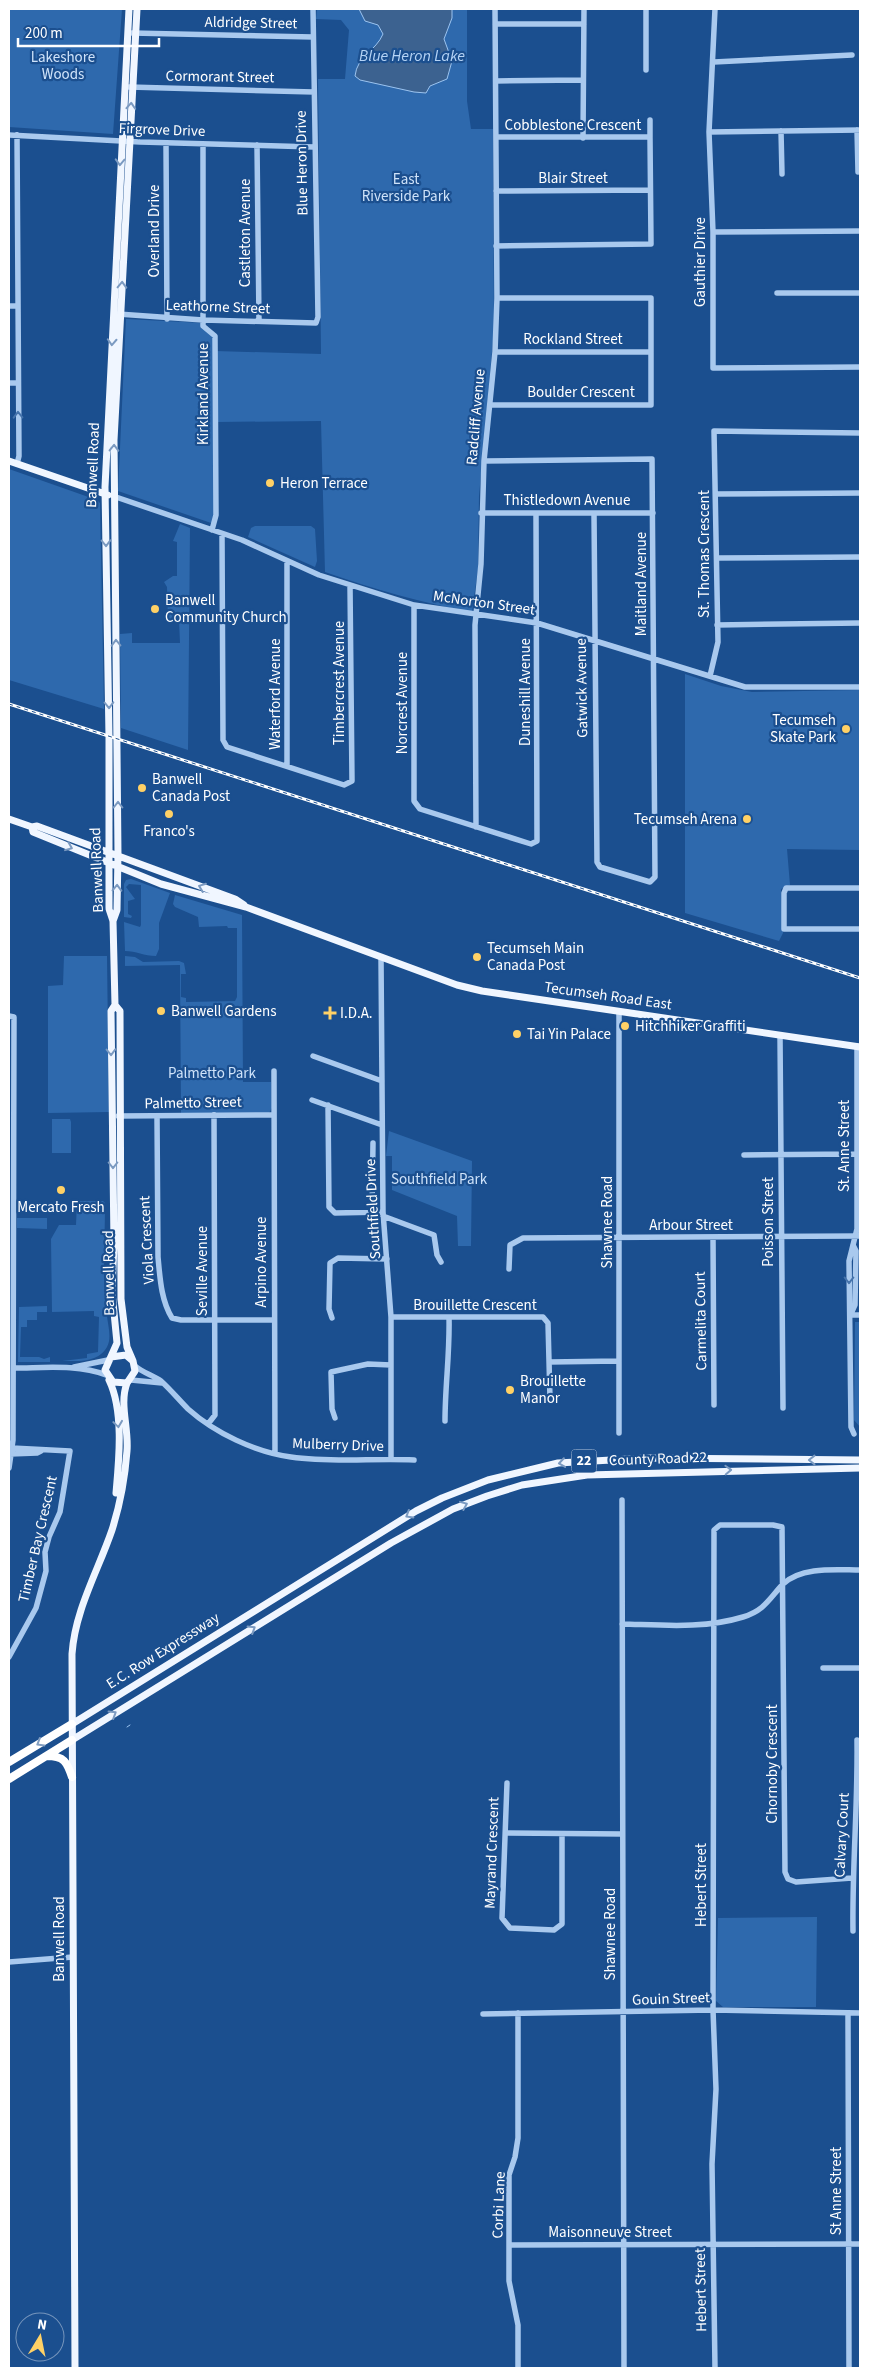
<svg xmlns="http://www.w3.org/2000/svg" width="869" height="2377" font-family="'Source Sans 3',sans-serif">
<rect width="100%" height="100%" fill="#1b4f8f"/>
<path fill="#2e69ad" d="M9,9H122L113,134L9,127Z
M317,9H467V101L471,129H493L494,330L479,496L478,569L472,612C421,603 374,589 325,572L321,421L216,422L214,524L118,491L126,319L203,323L215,336V351L321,354L318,79H345L349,30L341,20L316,19Z
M9,469L97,500L100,503L104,709L9,680Z
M180,524L190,528L188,750L121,728L120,634L132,633V643H180L179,620H168L167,587L164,582L173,576H177V542L173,541Z
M255,526H311L315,529L317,561L315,567L248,537L251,528Z
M685,674L721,686L752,692L860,690V850L787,849L790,885L781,889L783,933L779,941L685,913Z
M131,879L170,893L159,923V949L156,956C144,956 136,951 125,951L124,922L140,927L141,925V885L129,884L126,887L135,899L128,901V914L132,916L131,918L124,917V884L126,880Z
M175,895L242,915L243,1082H271L272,1108L269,1113H181L180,965L125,966V956L135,957L143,962L179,961L184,963L186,974H181V997L186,998V1002L235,1001L237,997V928H228L227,926L199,927L198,917L175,907L173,904Z
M64,956H107L109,1112L48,1113V986L63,985Z
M52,1119H70L71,1122V1153H52Z
M389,1131L472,1161L471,1246H458L457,1216L392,1190V1156H386Z
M77,1201H103L105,1203C105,1241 102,1279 107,1316C108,1326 112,1338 107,1347C98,1363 78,1361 62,1361L87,1358V1354L98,1352L99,1317L94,1316V1311L52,1312L51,1239L59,1225H76Z
M17,1218H47V1229L17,1228Z
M47,1306V1312H37V1320H27V1327H21L20,1357H39L44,1359L50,1357V1362H18L19,1307Z
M855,1322H860V1427L854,1420Z
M817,1917L816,2007H723L716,2001L718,1918Z"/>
<path fill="#3c6290" stroke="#9cc4f0" d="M359,9H452V18L444,39L452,61L447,79L430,86L426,93L414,92L360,80L355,76C357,56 376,51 383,34L378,25L365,21Z"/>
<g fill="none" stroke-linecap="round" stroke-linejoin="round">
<path stroke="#9cc4f0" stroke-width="1" d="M127,1727L130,1725"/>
<path stroke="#a9c9ee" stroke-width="5.5" d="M646,9V70
M715,9L709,132L713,232V368L860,367
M495,24H584
M132,33L313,37
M714,62L852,55
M496,81L583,80
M129,87L314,92
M650,120V137
M857,130L858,172
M781,131L782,174
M709,132L860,130
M9,135L140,142L314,147
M496,137H650L651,244L496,246
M583,138L584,9
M166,143L167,319
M203,144V326L215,336L216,515L212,530
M257,145L259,321
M496,191L650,190
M713,232L860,231
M777,293H860
M9,306H18
M118,314L203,320L316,323L318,317L313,9
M495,352H651
M9,383H18
M490,405H651V298H497
M484,461L652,459L655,877L650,882L600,867L597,862L594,513
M17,464L19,456L17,135
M716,494L860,493
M113,496L242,540L319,575L414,605L537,623L745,687H860
M481,513H653
M222,534L223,740L227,747L344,785L352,781L350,585
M717,558L860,557
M287,561V766
M414,605V801L420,809L531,844L537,841L536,513
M717,625L860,623
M710,676L718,642L714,431L860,433
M476,827L475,625L481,564L484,461L495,352L497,298L495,9
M860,888H786L784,893V929H860
M381,957L383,1212L391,1317V1459
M619,1012V1433
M9,1016L14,1017L13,1440L9,1468
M780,1035L783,1408
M313,1056L382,1081
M274,1071L275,1453
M312,1100L382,1125
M328,1105L329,1207L335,1213L383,1212
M118,1116L273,1115
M157,1116L158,1257C160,1278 161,1300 172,1318L181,1320H274
M744,1155L857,1154
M372,1212L373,1143
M383,1216L434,1235L437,1255L441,1262
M713,1237L714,1405
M509,1269L510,1245L523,1238L860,1236
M851,1314L855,1305L856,1251L853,1245
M850,1315H860
M391,1317H543L548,1323L550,1399
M332,1318L329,1309L330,1263L338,1258L387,1259
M549,1362L619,1361
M135,1366C143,1373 153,1375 161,1381C171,1390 179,1400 188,1409C215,1433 255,1452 291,1457C332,1463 373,1458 414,1460
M74,1367L108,1360
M14,1368C43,1368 78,1364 106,1375
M131,1380L162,1383
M335,1418L332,1409L331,1372L368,1364L391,1365
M445,1421C445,1386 450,1352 449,1317
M208,1424L215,1415L214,1115
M854,1434L851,1427L849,1261L857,1229V1046
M10,1454L37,1453L41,1451
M622,1500L624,2368
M622,1624C662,1625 704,1629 743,1617C765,1610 769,1599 783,1584C802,1566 837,1570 860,1570
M9,1657L36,1608L46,1571L45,1552L49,1537L60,1512L70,1451L12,1448
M823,1668H860
M507,1783L502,1918L510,1928L554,1930L562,1924V1834
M506,1833L622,1834
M853,1931C852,1867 858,1804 857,1740
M9,1962L73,1957
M518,2013V2138L515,2157L509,2175V2281L518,2325V2368
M848,2013L849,2368
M483,2014L713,2010L860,2013
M510,2245L860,2244
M715,2368L712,2164L716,2089L713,2010L714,1530L720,1525H773L782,1527L785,1872L788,1879L796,1882L852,1878"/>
<path stroke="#f0f6ff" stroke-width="7" d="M129,9L105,487L109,737V909L113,921L115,1005L120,1011L121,1299L127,1347L133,1361
M9,461L108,495
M9,819L32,827L37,826L235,899L244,905
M32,827L33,832L161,884L246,907L457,985L482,991L860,1047
M113,921L117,910L118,854L114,440L137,9
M111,1357L126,1355L133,1361L135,1371L127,1383L113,1382L105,1370L117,1343L112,1292L114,1244L111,1011L115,1005
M109,1380C124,1411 119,1460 116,1493
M72,1724L416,1511L442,1498L488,1480L558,1463L647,1458L860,1460
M72,1740L391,1543L453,1509L487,1496L522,1485L587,1475L860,1468
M75,2368L72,1654C75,1610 98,1571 112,1530C120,1505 125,1477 127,1451C129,1428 119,1404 127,1383"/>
<path stroke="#fff" stroke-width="8" d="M47,1756C64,1756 67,1762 72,1777
M9,1762L72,1724
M9,1779L72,1740"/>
<g stroke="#fff" stroke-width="3">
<path id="rail" d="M9,704L860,978"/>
</g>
<use href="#rail" stroke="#1b4f8f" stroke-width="1" stroke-dasharray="4" stroke-linecap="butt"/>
</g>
<defs><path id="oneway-chevron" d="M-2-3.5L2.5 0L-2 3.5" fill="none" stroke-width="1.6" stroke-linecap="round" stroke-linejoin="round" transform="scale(1.25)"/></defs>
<g stroke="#7b9ac1">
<use href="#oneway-chevron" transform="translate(131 106) rotate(-86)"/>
<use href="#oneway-chevron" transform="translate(120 162) rotate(92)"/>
<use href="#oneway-chevron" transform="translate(122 285) rotate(-88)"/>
<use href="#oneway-chevron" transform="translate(112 342) rotate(93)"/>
<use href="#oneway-chevron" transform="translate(114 448) rotate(-89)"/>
<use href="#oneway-chevron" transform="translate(106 543) rotate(89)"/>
<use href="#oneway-chevron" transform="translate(116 643) rotate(-91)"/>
<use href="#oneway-chevron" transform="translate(109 705) rotate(89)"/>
<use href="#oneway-chevron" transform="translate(118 805) rotate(-90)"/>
<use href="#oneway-chevron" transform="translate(69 847) rotate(22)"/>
<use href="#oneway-chevron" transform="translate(202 887) rotate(-159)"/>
<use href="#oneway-chevron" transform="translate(117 888) rotate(-89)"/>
<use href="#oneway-chevron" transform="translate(111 1052) rotate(89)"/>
<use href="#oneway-chevron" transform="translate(113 1165) rotate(90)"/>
<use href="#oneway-chevron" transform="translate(118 1424) rotate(82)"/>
<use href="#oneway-chevron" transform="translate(812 1460) rotate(180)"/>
<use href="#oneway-chevron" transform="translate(562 1463) rotate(172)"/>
<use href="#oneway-chevron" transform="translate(728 1470) rotate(-2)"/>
<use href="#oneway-chevron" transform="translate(464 1505) rotate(-22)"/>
<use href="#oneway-chevron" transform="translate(409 1515) rotate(149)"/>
<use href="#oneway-chevron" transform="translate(252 1629) rotate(-32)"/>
<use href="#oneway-chevron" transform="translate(113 1714) rotate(-32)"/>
</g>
<g stroke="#4674ac">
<use href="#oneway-chevron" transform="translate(18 415) rotate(-91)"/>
<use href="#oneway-chevron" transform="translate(849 1280) rotate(90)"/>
</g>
<use stroke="#829ec1" href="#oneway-chevron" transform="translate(40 1743) rotate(149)"/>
<g fill="#ffd166" stroke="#1b4f8f" stroke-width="2">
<circle cx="270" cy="483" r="5"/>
<circle cx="155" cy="609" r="5"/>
<circle cx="846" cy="729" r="5"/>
<circle cx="142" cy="788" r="5"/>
<circle cx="169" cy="814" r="5"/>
<circle cx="747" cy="819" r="5"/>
<circle cx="477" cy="957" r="5"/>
<circle cx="161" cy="1011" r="5"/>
<path d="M327.5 1005.5h5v5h5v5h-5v5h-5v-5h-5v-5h5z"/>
<circle cx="625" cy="1026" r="5"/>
<circle cx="517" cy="1034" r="5"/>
<circle cx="61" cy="1190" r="5"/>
<circle cx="510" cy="1390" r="5"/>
</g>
<g text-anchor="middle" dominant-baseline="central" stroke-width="4.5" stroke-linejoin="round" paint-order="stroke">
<rect fill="#1b4f8f" stroke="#bbcadd" stroke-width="1" x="571.5" y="1449.5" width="25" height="23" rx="4"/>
<g font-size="14" font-weight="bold" fill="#fff">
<text x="584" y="1461">22</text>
</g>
<g font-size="15" fill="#fff" stroke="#1b4f8f">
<text transform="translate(251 23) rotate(1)">Aldridge Street</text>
<text transform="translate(220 77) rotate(1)">Cormorant Street</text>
<text x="573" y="125">Cobblestone Crescent</text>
<text transform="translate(162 130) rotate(2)">Firgrove Drive</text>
<text transform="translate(302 163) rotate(-91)">Blue Heron Drive</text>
<text x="573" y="178">Blair Street</text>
<text transform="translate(154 231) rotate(-90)">Overland Drive</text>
<text transform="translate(245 233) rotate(-90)">Castleton Avenue</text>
<text transform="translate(700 262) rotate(-90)">Gauthier Drive</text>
<text transform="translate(218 307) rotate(2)">Leathorne Street</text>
<text x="573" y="339">Rockland Street</text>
<text x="581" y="392">Boulder Crescent</text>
<text transform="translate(203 394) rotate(-90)">Kirkland Avenue</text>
<text transform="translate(476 417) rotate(-85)">Radcliff Avenue</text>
<text transform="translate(93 465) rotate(-88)">Banwell Road</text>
<text x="567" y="500">Thistledown Avenue</text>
<text transform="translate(704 554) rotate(-90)">St. Thomas Crescent</text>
<text transform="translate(641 584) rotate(-90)">Maitland Avenue</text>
<text transform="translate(484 603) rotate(8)">McNorton Street</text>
<text transform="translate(339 683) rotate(-90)">Timbercrest Avenue</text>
<text transform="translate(582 688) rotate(-91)">Gatwick Avenue</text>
<text transform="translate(525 692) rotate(-90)">Duneshill Avenue</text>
<text transform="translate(275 694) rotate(-90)">Waterford Avenue</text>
<text transform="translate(402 703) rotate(-90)">Norcrest Avenue</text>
<text transform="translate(97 870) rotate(-92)">Banwell Road</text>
<text transform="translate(608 996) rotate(8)">Tecumseh Road East</text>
<text transform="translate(193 1103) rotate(-1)">Palmetto Street</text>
<text transform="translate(844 1146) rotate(-90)">St. Anne Street</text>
<text transform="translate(373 1209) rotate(-93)">Southfield Drive</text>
<text transform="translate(607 1222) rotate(-90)">Shawnee Road</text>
<text transform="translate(768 1222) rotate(-90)">Poisson Street</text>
<text x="691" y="1225">Arbour Street</text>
<text transform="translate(147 1240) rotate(-93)">Viola Crescent</text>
<text transform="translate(261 1262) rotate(-90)">Arpino Avenue</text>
<text transform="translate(202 1271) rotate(-90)">Seville Avenue</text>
<text transform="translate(109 1273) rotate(-91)">Banwell Road</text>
<text x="475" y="1305">Brouillette Crescent</text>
<text transform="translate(701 1321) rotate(-91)">Carmelita Court</text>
<text transform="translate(338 1445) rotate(2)">Mulberry Drive</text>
<text transform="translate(658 1459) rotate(-2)">County Road 22</text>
<text transform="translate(38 1539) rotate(-77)">Timber Bay Crescent</text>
<text transform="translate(163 1651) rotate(-32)">E.C. Row Expressway</text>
<text transform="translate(772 1764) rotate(-90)">Chornoby Crescent</text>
<text transform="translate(842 1835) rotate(-87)">Calvary Court</text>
<text transform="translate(492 1853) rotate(-88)">Mayrand Crescent</text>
<text transform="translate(701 1885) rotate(-90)">Hebert Street</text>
<text transform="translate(610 1934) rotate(-90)">Shawnee Road</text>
<text transform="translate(59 1939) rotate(-90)">Banwell Road</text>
<text transform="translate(671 1999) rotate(-2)">Gouin Street</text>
<text transform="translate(836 2191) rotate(-90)">St Anne Street</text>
<text transform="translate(499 2205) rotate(-88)">Corbi Lane</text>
<text x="610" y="2232">Maisonneuve Street</text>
<text transform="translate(701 2290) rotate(-91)">Hebert Street</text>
</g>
<g font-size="15" fill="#cfe3fa" stroke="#1b4f8f">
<text x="63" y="57">Lakeshore<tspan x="63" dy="17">Woods</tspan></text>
<text x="406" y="179">East<tspan x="406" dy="17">Riverside Park</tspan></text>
<text x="212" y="1073">Palmetto Park</text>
<text x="439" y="1179">Southfield Park</text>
</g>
<g font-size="15" fill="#fff" stroke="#1b4f8f" text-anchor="start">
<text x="280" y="483">Heron Terrace</text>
<text x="165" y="600">Banwell<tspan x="165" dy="17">Community Church</tspan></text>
<text x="836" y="720" text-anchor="end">Tecumseh<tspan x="836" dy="17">Skate Park</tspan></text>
<text x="152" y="779">Banwell<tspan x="152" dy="17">Canada Post</tspan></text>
<text x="737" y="819" text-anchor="end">Tecumseh Arena</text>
<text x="169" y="831" text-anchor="middle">Franco's</text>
<text x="487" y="948">Tecumseh Main<tspan x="487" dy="17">Canada Post</tspan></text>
<text x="171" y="1011">Banwell Gardens</text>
<text x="340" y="1013">I.D.A.</text>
<text x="635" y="1026">Hitchhiker Graffiti</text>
<text x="527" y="1034">Tai Yin Palace</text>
<text x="61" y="1207" text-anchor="middle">Mercato Fresh</text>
<text x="520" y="1381">Brouillette<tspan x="520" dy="17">Manor</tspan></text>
</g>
<g font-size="16" font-style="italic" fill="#b5d3f5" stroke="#1b4f8f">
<text x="412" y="56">Blue Heron Lake</text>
</g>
</g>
<rect width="869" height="2377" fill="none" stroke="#ffffff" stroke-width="20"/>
<g transform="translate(40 2337) rotate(10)"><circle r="24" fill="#1b4f8f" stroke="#7695bc"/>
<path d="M0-4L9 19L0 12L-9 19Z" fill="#ffd166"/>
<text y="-8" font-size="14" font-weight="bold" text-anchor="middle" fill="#ffffff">N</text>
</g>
<path d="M18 38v8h141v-8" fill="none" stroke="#ffffff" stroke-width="2.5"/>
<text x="25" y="38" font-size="15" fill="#ffffff" stroke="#1b4f8f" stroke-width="4" paint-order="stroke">200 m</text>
</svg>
